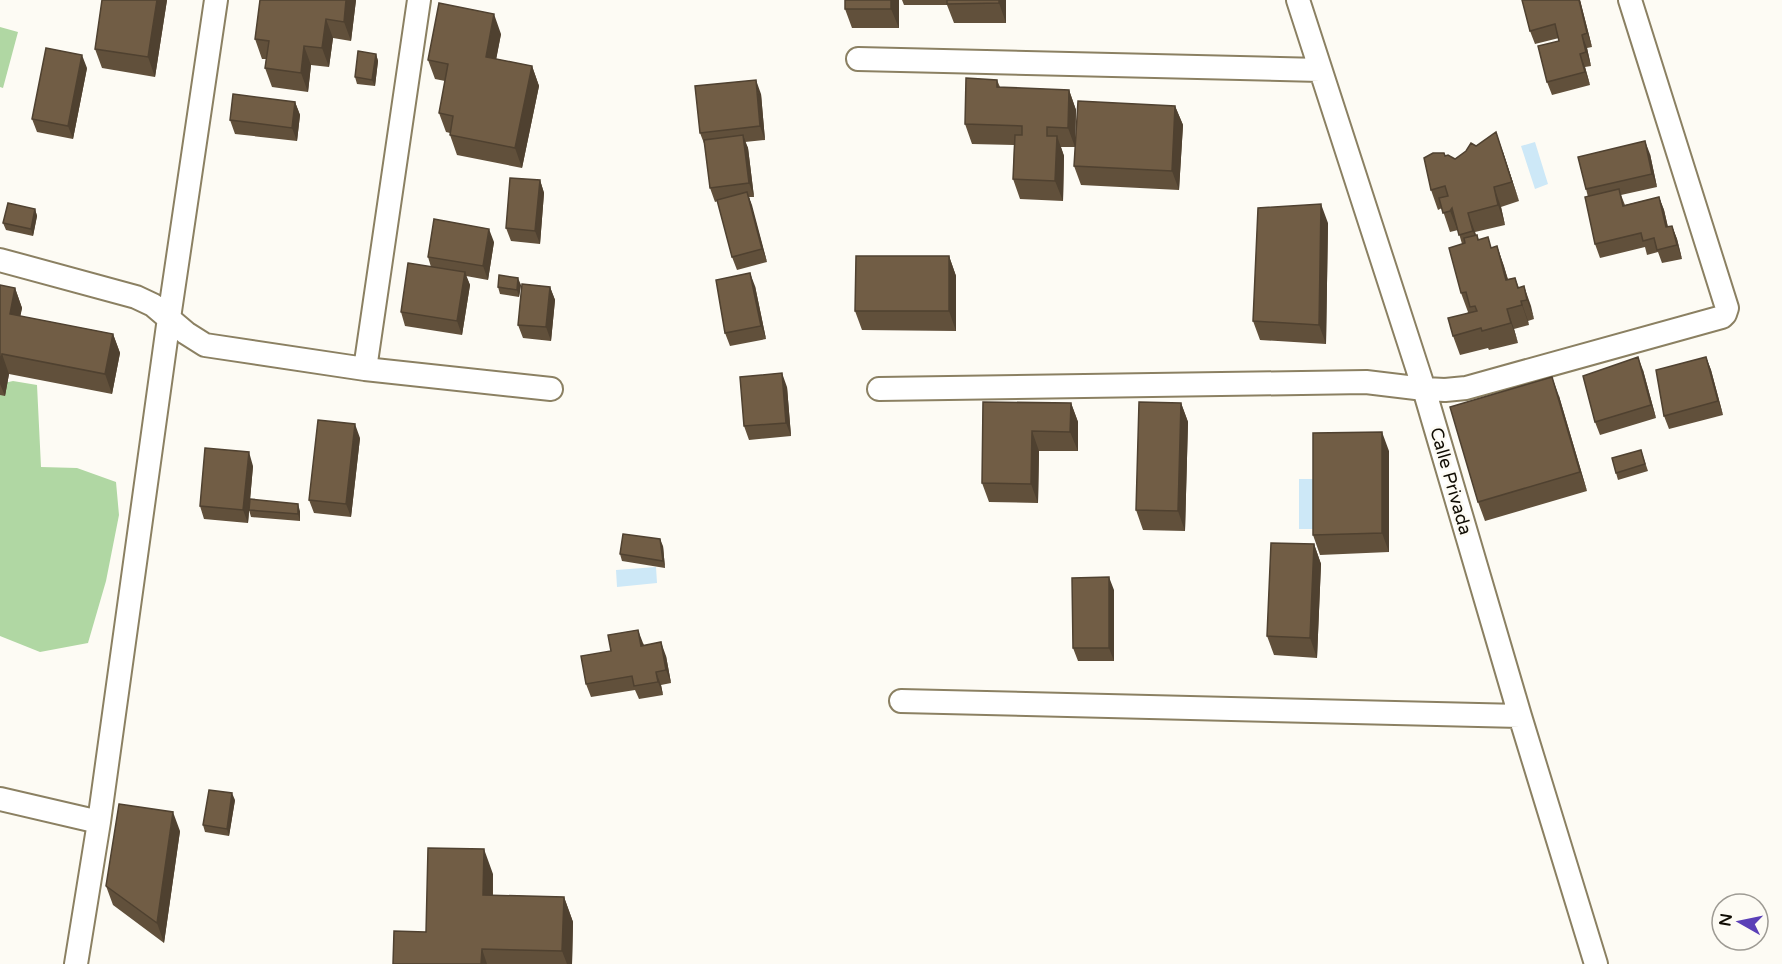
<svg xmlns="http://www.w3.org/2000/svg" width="1782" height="964" font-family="'Varela Round',sans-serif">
<rect width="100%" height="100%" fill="#fdfbf4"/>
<path fill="#b0d7a3" d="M0,27L18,32L3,88L0,87Z
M13,381L37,385L41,467L77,468L116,482L119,515L106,581L88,643L40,652L0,636V384Z"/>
<path fill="#cde8f7" d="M1535,142L1548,184L1535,189L1521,146Z
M1299,479H1319L1318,529H1299Z
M656,567L657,583L617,587L616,570Z"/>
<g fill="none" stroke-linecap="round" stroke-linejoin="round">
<g stroke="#8b8062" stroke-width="26">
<path id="minor" d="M1298,0L1424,389L1520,716L1596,964
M858,59L1320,70
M0,260L136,297L153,305L186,333L205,345L365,369L551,389
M365,369L419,0
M879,389L1366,382L1424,389L1445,390L1466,388L1722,317L1725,314L1727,308L1630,0
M901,701L1520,716
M0,799L99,822
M76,964L99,822L169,318L216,0"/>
</g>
<use href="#minor" stroke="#fff" stroke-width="22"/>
</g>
<path fill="#61503b" d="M102,0H167L155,77L102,68L95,49Z
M356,0L351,41L333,38L329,67L311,65L308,92L272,87L265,68L266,59H262L255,39Z
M899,0V28H852L845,9Z
M902,0H1006V23H954L947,5H904Z
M1522,0H1580L1592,47L1587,48L1591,66L1585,67L1590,85L1552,95L1547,82L1559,41V38L1535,44L1530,31Z
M501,34L496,59L532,66L539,86L522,168L457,155L450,135V133L446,132L439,113L445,81L435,79L428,60Z
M376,54L378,61L375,86L357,84L355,77Z
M87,68L73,139L37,132L32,119Z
M997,80L1000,87L1069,90L1076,110L1075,147H1061L1064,156L1063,201L1020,199L1013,179L1014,145L972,144L965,124Z
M761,94L765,140L745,142L748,148L754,197H749L767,262L737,270L732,257L718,201L715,202L710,188L705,146L700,133Z
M295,102L300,115L297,141L235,134L230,120Z
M1175,106L1183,125L1179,190L1081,185L1074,166Z
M1476,146L1503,152L1519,201L1501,207L1505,225L1475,232L1476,235H1477L1479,240L1492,248L1497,246L1508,279L1515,278L1519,288L1524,286L1534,319L1528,321L1529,325L1514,329L1518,343L1489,350L1488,348L1460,355L1453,336L1468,312L1461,293L1462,244L1458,230L1450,232L1442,208L1438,210L1431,190L1444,153L1445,156L1455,159Z
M1650,154L1657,187L1621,195L1625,205L1659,197L1664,210L1668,227L1672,226L1677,239L1682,259L1662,263L1658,252L1647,255L1645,247L1600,258L1595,244L1588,197L1586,189Z
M540,180L544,193L540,244L511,241L506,228Z
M35,209L37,216L33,236L6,230L3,223Z
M1328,223L1326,344L1260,340L1253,321Z
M494,242L488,280L466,276L470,285L462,335L405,326L401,312L431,267L428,257Z
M949,256L956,276V331L862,330L855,311Z
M0,285L15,288L22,308L20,316L113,334L120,353L112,394L9,374L5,396L0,395Z
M521,285L519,297L500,294L498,287Z
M755,286L766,339L730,346L725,333Z
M550,287L555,300L551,341L523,338L518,325Z
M1706,357L1711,370L1723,415L1669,429L1664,416Z
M1643,370L1656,418L1600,435L1595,422Z
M787,387L791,436L749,440L744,426Z
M1559,396L1587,491L1485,521L1478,502Z
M983,402L1071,403L1078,422V451H1039L1038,503L989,502L982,483Z
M1181,403L1188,422L1185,531L1143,530L1136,510Z
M360,438L351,517L314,513L309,500Z
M1641,450L1648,471L1618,480L1616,473Z
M1389,451V552L1320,555L1313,535Z
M253,466L248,523L204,519L200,506Z
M249,510L300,511V521L251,517Z
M1314,544L1321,564L1317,658L1274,655L1267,636Z
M663,546L665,568L622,561L620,554Z
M1114,590V661H1078L1073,648Z
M643,643L644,645L666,656L671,683L661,685L663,695L639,699L635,690L591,697L586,684L611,651Z
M235,800L229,836L205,832L203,825Z
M180,831L164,943L113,905L106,886Z
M493,874V895L564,897L573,922L572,964H393L426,932Z"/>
<path fill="#4f4130" d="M157,0H167L155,77L148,57Z
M346,0H356L351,41L344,22Z
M891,0H899V28L891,9Z
M999,0H1006V23L999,3Z
M1579,0H1580L1592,47L1587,33Z
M494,14L501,34L493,76L486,57Z
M326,19L333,38L329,67L322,48Z
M1582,35L1587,48L1591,66L1586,52Z
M304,46L311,65L308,92L301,73Z
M376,54L378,61L375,86L372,80Z
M1580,54L1585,67L1590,85L1585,72Z
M82,55L87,68L73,139L68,126Z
M532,66L539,86L522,168L515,148Z
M756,80L761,94L765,140L760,126Z
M1069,90L1076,110L1075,147L1068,128Z
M295,102L300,115L297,141L292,128Z
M1175,106L1183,125L1179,190L1172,171Z
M1496,132L1503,152L1519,201L1512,182Z
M743,135L748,148L754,197L749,183Z
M1057,136L1064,156L1063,201L1055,181Z
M1645,141L1650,154L1657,187L1652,174Z
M540,180L544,193L540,244L535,231Z
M1494,187L1501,207L1505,225L1498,205Z
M747,192L752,205L767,262L762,249Z
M1659,197L1664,210L1671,241L1666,227Z
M1321,204L1328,223L1326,344L1319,325Z
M1452,208L1458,231L1450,211Z
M35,209L37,216L33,236L31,229Z
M1468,213L1475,232L1480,251L1473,231Z
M1672,226L1677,239L1682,259L1677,245Z
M489,229L494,242L488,280L483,266Z
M1497,246L1504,266L1513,299L1506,280Z
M949,256L956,276V331L949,311Z
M465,272L470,285L462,335L457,321Z
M750,273L755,286L766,339L761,326Z
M518,278L521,285L519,297L517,290Z
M1524,286L1531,306L1534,319L1527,300Z
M550,287L555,300L551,341L546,327Z
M15,288L22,308L17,334L10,314Z
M1521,301L1528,321L1529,325L1522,305Z
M1507,309L1514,329L1518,343L1511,323Z
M113,334L120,353L112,394L105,374Z
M2,354L9,374L5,396L0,384V364Z
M1638,357L1643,370L1656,418L1651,405Z
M1706,357L1711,370L1723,415L1718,401Z
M782,373L787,387L791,436L786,423Z
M1552,377L1559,396L1587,491L1580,472Z
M1071,403L1078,422V451L1070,432Z
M1181,403L1188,422L1185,531L1178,511Z
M355,424L360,438L351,517L346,504Z
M1032,431L1039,451L1038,503L1031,484Z
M1382,432L1389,451V552L1382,533Z
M249,452L253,466L248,523L243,510Z
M298,504L300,511V521L298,514Z
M660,539L663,546L665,568L663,561Z
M1314,544L1321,564L1317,658L1310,638Z
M1109,577L1114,590V661L1109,648Z
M638,630L643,643L646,659L641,646Z
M661,642L666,656L671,683L666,670Z
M656,672L661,685L663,695L658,682Z
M232,793L235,800L229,836L227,829Z
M173,812L180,831L164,943L157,923Z
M484,849L493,874L492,920L483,895Z
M564,897L573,922L572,964H567L562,951Z
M482,949L487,964H481Z"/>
<path fill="#715d45" stroke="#4f4130" stroke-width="1.5" d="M102,0H157L148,57L95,49Z
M260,0H346L344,22L326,19L322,48L304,46L301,73L265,68L269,41L255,39Z
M845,0H891V9H845Z
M947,0H999V3L947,4Z
M1522,0H1579L1587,33L1582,35L1586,52L1580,54L1585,72L1547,82L1538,46L1559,41L1555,24L1530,31Z
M439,3L494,14L486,57L532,66L515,148L450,135L453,116L439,113L448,64L428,60Z
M46,48L82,55L68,126L32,119Z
M358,51L376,54L372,80L355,77Z
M966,78L997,80V87L1069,90L1068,128L1047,127V136H1057L1055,181L1013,179L1015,135H1022V126L965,124Z
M756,80L760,126L700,133L695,86Z
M233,94L295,102L292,128L230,120Z
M1078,101L1175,106L1172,171L1074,166Z
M1496,132L1512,182L1494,187L1498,205L1468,213L1473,231L1459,235L1452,208L1450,211L1443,213L1439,198L1448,196L1445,186L1431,190L1424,158L1433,153H1444L1445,156L1448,155L1455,159L1466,151L1471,143L1476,146Z
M743,135L749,183L710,188L704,140Z
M1645,141L1652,174L1586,189L1578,157Z
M510,178L540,180L535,231L506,228Z
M1619,189L1623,206L1659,197L1666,227L1672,226L1677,245L1657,250L1654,238L1643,241L1641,233L1595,244L1585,197Z
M747,192L762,249L732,257L717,200Z
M8,203L35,209L31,229L3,223Z
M1321,204L1319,325L1253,321L1258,208Z
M434,219L489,229L483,266L428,257Z
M1477,235L1478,240L1488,237L1491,248L1497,246L1506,280L1515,278L1518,288L1524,286L1527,300L1521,301L1522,305L1507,309L1511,323L1482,331L1481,328L1453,336L1448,318L1477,311L1475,306L1470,307L1466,292L1461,293L1449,248L1465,243L1464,238Z
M856,256H949V311H855Z
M408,263L465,272L457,321L401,312Z
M750,273L761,326L725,333L716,280Z
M499,275L518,278L517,290L498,287Z
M522,284L550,287L546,327L518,325Z
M0,285L15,288L10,314L113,334L105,374L2,354L0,364Z
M1638,357L1651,405L1595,422L1583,376Z
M1706,357L1718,401L1664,416L1656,370Z
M782,373L786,423L744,426L740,377Z
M1552,377L1580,472L1478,502L1450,407Z
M983,402L1071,403L1070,432L1032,431L1031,484L982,483Z
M1139,402L1181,403L1178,511L1136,510Z
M318,420L355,424L346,504L309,500Z
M1382,432V533L1313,535V433Z
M205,448L249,452L243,510L200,506Z
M1641,450L1645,464L1616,473L1612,458Z
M250,499L298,504V514L249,510Z
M623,534L660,539L663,561L620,554Z
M1271,543L1314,544L1310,638L1267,636Z
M1109,577V648H1073L1072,578Z
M638,630L641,646L661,642L666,670L656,672L658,682L634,686L632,676L586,684L581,656L611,651L608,635Z
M209,790L232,793L227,829L203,825Z
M119,804L173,812L157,923L106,886Z
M428,848L484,849L483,895L564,897L562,951L482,949L481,964H393L394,931L426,932Z"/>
<g text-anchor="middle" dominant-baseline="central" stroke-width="5" stroke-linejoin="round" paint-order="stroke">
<g font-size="18" fill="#100c03" stroke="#fdfbf4">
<text transform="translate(1451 481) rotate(74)">Calle Privada</text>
</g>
</g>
<g transform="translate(1740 922) rotate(279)"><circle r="28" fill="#fdfbf4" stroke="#9e9b94" stroke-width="1.5"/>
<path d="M0-4.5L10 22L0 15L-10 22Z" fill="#5a3fb7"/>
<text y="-9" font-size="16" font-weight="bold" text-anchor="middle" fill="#100c03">N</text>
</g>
</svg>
